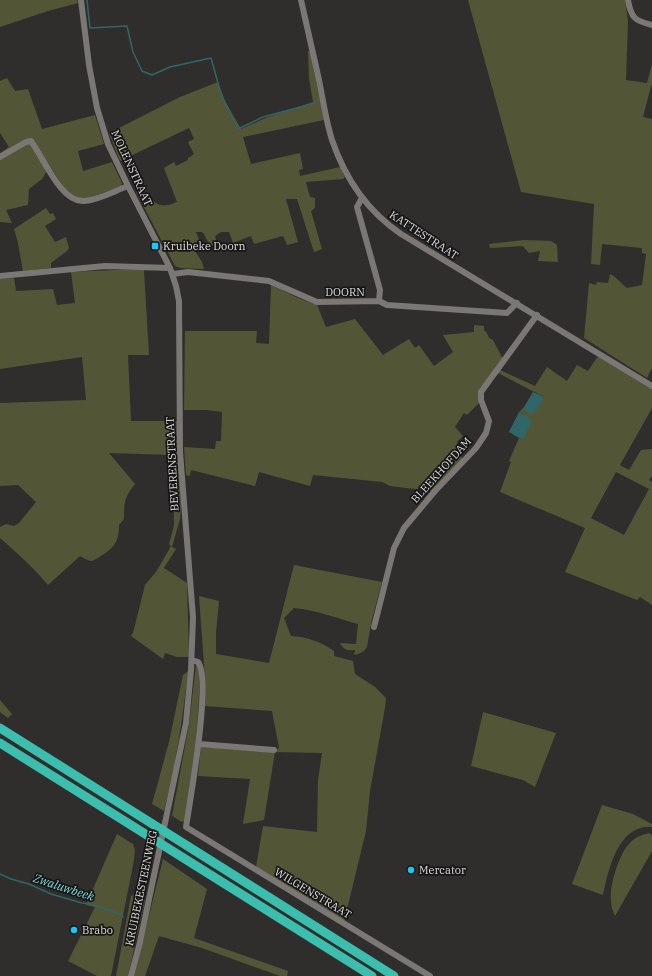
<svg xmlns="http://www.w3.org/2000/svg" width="652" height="976" font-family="'IBM Plex Serif',serif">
<rect width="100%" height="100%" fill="#302e2c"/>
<path fill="#525636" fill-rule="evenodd" d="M0,0H77L78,3L48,11L0,27Z
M468,0H625L628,21L626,80L647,83L652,64V85L651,86L643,117L652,119V368L647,378L584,338L589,283L596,285L597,282L608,283L610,274C617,277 621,284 627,288L642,285L646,254L642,253V248L602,244L600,265L591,264L594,204L521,192Z
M308,51H310L324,120L243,137L251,164L300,153L303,169L299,170L300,176L340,167L345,177L343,179L306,182L310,197L315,198V208L311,211L322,249L314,252L297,199H286L298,242L287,245L283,236L254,244L251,236L233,243L229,232H221L215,236L217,243L211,246C207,242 206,236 202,232H196L202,247L195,251L202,262L204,269L180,268L175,266L136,192L139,190C156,198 154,212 177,202L164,168L174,162L176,166L188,160V158L194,154L188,142L194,139L189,128L120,161L109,133L180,97L218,82L225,101L241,129L268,117L313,102L309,78Z
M7,78L15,91L28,89L42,129L95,115L104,144L78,151L83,171L112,162L122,183L121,186L89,198L77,199L65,189L51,168L46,169L47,171L42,179L29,189L28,205L6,210L12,223L0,222V153L9,147L0,133V81Z
M46,208L50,214L53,213L56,219L45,226L55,242L66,237L69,248L67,251L51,263V268L23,271L18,243L14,229Z
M524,240L551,241L557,245L558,262L538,261L540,251L529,253L523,246L490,248L489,244Z
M113,270H144L149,355H128L131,421H177L181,506L180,519L172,547L176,549L164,568L187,583L189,657H177L165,653L163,659L131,636L133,633L145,585L156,572L171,546L169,544L174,526L173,455L109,453L135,484C124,498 124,502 124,519L119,525C119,539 116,546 104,554C100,556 96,560 92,561C88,561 84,558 80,556L48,585C33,567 17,553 0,538V527L6,524L14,526L19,523L36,502L18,485L0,486V403L86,400L82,357L0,369V279L14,278L16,291L53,289L57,305L75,303L71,272Z
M271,285L298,298L317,305L326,327L355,319L383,355L409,339L415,348L419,345L434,366L453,352L443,335L474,332V325L484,326V330L487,333L489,338L493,340L503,359L478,393L479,403L467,415L464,413L455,427L463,436L457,442L458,453L463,459L430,501L425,498L431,491L390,486L382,482L313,475L310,486L259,472L255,486L191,470L190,476L186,475L184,447L215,449L216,441H221L222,412L206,410H184L185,331H257L256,343L269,344Z
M598,356L652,389V408L620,465L629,470L641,450L652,449V476L649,480L652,482V605L640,597L637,600L565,572L585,528L500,492L511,462L509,461L519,438L521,439L525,415L519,412L524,407V410L544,397L498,373L500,370L535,386L547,367L567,381L577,365L588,371ZM616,472L649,489L624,535L591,518Z
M294,565L382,582L372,619L367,647C364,652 360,654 354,655L355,650C347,651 344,650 340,643L356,644L358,624C336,618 316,610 294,608L284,618L291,636C306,637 320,641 334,651V656L353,661L355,674L375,687L386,698L385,708L370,791L366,831L344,922L256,867L263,826L317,832L318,780L322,753L275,752L264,820L243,824L250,779L198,776L201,747L275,752L279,748L272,711L205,706V678L199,596L219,601L216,632V654L269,663Z
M196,664L199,667C201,718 192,769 185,820L182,822L172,816L189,725Z
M188,671C183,718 176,765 164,811L152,804L169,742L183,675Z
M0,700L12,714L8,718L0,712Z
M483,712L556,733L535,787L523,780L471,766Z
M602,805L633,814L652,824V827C618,824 608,871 603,895L572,884Z
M649,833L652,835V851L615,916C613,911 611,907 611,901C609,887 619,853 630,843C635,837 642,835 649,833Z
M117,834L133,844L135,850L134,860L111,976H97L68,961L95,907L86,905Z
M163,859L207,889L194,938L288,971L287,976H280L202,948L159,936L145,976H134Z
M136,894L141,895L145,900L128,976H116L131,896Z"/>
<path fill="#306667" d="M533,392L544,397L537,409L532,414L524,410V407Z
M519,412L525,415L532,421L524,438L521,439L509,432Z"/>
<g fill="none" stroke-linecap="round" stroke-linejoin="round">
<path stroke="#306667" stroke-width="1.5" d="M87,0L90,28L127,26L133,52L142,71L152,75L170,67L211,58L221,94L238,129L263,117L315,103
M0,874L11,879L29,884L51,894L82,903L91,904L122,915L123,917"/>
<path stroke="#7a7775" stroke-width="6" d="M81,0L89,65L97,108L108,144L128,186L170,268L176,286L179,301L180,452L193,617L191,670L186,723L140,942L131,976
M301,0C307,27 313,53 319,80C323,100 326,121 332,140C345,178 367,211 401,234L652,386
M628,0C631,18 635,21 652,25
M0,157L26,142L31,141C43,157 61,203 84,201C99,200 114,191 128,186
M362,198L357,207L380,290L379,301
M173,274L188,272L269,281L317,302L379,301L387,305L507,313L517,303
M0,276L105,266L170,268
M374,627L394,548L404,528L435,491L476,448L486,433L489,421L481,400V392L537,315
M192,660L198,662C212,679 190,800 186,827L430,976
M199,744L274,750"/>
<path stroke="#3cbeae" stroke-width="9" d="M0,728L394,976
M0,743L372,976"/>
</g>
<g fill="#13cafb" stroke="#171616" stroke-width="1.5">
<rect x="151" y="242" width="8" height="8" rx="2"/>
<circle cx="411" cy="870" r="4"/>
<circle cx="74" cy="930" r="4"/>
</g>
<g text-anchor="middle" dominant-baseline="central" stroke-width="3.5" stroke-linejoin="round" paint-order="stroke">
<g font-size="11" fill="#dfdddc" stroke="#171616">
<text transform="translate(132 168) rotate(65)">MOLENSTRAAT</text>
<text transform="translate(424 235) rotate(33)">KATTESTRAAT</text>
<text x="345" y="292">DOORN</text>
<text transform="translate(172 464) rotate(-93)">BEVERENSTRAAT</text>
<text transform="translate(441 470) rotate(-48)">BLEEKHOFDAM</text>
<text transform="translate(141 888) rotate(-78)">KRUIBEKESTEENWEG</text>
<text transform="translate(313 893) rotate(31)">WILGENSTRAAT</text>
</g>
<g font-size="11" fill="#dfdddc" stroke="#171616" text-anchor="start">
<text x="163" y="246">Kruibeke Doorn</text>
<text x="419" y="870">Mercator</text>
<text x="82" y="930">Brabo</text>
</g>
<g font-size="12" font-style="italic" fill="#81dbdf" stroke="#171616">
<text transform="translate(64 887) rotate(18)">Zwaluwbeek</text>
</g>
</g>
</svg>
